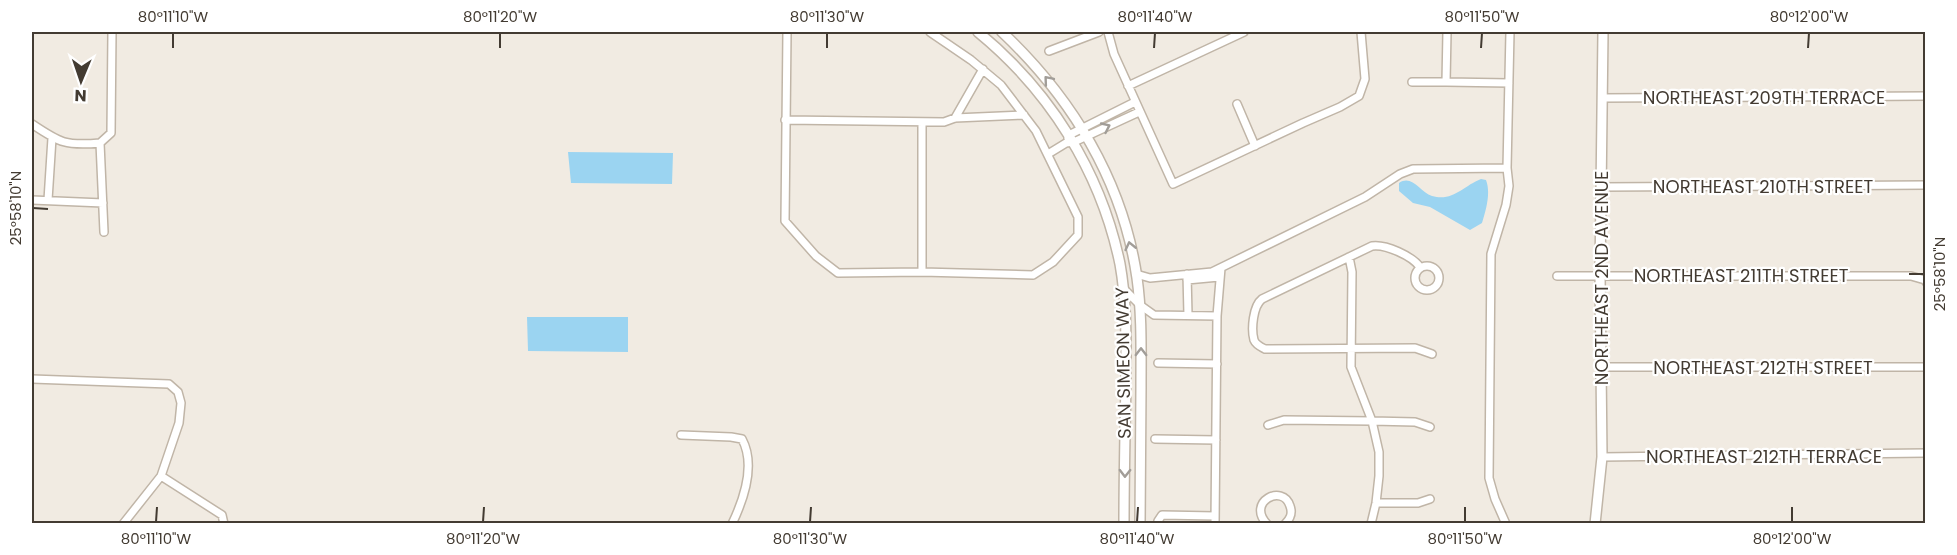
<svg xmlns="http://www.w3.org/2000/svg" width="1957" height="555" font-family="Poppins,sans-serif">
<rect width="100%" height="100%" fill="#f1ebe2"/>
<path fill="#9bd4f1" d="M568,152L673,153L672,184L571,183Z
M1481,179L1486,180C1491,193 1486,210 1482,223L1470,230L1430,207L1413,203L1399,191V183C1412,174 1420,192 1432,196C1453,202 1463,186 1481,179Z
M527,317H628V352L528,351Z"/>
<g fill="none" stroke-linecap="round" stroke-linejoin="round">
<g stroke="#c0b5a7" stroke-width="10">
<path id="minor" d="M787,32L785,221L816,256L838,273L922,272L1033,275L1053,262L1078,235V217L1036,131L1001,85L971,60L930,32
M1108,32L1114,54L1173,184L1303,123L1340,107L1359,96L1365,79L1361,32
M1447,32L1446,82L1509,83
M1049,51L1099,32
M1412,82H1446
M1128,86L1244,32
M1602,98L1926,96
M1237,104L1255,146
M955,118L983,69
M785,120L944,122L955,118L1024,115
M922,122V272
M32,124C60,143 66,146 100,143
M1068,138L1069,135L1135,102
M1048,154L1066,143L1074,142L1139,112
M1601,187L1926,185
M32,200L103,203
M48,200L52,138
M104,232L100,143L111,133L112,32
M1349,257L1352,272L1351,367L1372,421L1379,452V476L1376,503L1371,524
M1415 278a12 12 0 1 1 24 0a12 12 0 1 1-24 0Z
M1420,267C1412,256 1386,244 1372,246L1262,299C1253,306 1251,329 1254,340C1256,345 1261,347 1265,349L1415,348L1432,354
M1136,274L1150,278L1212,272L1365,197L1400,174L1413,169L1507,168L1510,32
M1187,274L1188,315
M1557,276H1911L1925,280L1926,282
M1187,280L1219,277
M1123,288L1140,305L1154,315L1217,316
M1158,363L1217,364
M1601,367H1926
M32,379L169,384L178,392L181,403L179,423L161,476L123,524
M1268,425L1284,420L1372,421L1415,422L1430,427
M681,435L731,437L742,439C756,465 744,499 732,524
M1155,439L1216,440
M1602,457L1926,453
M161,476L222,515L224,524
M1376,503H1418L1430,499
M1160,524L1158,521L1162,515L1215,516
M1215,524L1217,316L1221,268
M1267,524C1246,502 1283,483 1290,506C1293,514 1290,519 1285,524
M1506,524L1495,499L1489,478L1491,254L1506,205L1509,186L1507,168"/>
</g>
<g stroke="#c0b5a7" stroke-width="12">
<path id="tertiary" d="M978,32C1050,91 1101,172 1120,264C1127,303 1126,343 1126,382C1125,429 1124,476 1124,524
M1002,32C1072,98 1123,181 1137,278C1142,314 1141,351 1141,387C1141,432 1140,478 1140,524
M1595,524L1602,457L1600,275L1603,32"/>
</g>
<use href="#minor" stroke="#fff" stroke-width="7"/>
<use href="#tertiary" stroke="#fff" stroke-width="9"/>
</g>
<defs><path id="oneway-chevron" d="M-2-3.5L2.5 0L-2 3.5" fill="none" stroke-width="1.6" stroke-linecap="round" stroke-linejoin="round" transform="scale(1.5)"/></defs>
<g stroke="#a19d98">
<use href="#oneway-chevron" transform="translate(1048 80) rotate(-130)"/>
<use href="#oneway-chevron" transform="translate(1106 127) rotate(-25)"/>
<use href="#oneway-chevron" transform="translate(1130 246) rotate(-103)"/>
<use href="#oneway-chevron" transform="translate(1141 352) rotate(-90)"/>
<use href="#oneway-chevron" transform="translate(1125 473) rotate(91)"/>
</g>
<path fill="none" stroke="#433b32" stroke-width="2" d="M173,48V33M500,48V33M827,48V33M1154,48L1155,33M1481,48L1482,33M1808,48L1809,33M33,208L48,209M1909,274H1924M156,522L157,507M483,522L484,507M810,522L811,507M1137,522L1138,507M1465,522V507M1792,522V507"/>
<g text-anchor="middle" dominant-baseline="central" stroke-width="4.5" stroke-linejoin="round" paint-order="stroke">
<g font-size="18" fill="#433b32" stroke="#fff">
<text x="1764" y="97">NORTHEAST 209TH TERRACE</text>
<text x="1763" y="186">NORTHEAST 210TH STREET</text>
<text x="1741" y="275">NORTHEAST 211TH STREET</text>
<text transform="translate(1601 278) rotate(-90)">NORTHEAST 2ND AVENUE</text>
<text transform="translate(1123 363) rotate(-91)">SAN SIMEON WAY</text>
<text x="1763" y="367">NORTHEAST 212TH STREET</text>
<text x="1764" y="456">NORTHEAST 212TH TERRACE</text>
</g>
</g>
<rect width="1957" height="555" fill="none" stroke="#ffffff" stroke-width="66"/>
<g transform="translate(81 81) rotate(182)" stroke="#ffffff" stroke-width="4.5" paint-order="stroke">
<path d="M0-4.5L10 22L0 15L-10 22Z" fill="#433b32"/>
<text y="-9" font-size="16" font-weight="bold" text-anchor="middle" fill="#433b32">N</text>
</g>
<rect x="33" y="33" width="1891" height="489" fill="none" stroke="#433b32" stroke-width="2"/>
<g font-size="15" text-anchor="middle" fill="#433b32">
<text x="173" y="22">80°11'10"W</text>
<text x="500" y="22">80°11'20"W</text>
<text x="827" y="22">80°11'30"W</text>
<text x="1155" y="22">80°11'40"W</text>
<text x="1482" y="22">80°11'50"W</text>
<text x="1809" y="22">80°12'00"W</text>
<text transform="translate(16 208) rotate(-90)" y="5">25°58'10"N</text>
<text transform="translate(1940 274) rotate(-90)" y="5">25°58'10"N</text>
<text x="156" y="544">80°11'10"W</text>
<text x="483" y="544">80°11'20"W</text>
<text x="810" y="544">80°11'30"W</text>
<text x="1137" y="544">80°11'40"W</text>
<text x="1465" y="544">80°11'50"W</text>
<text x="1792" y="544">80°12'00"W</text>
</g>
</svg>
